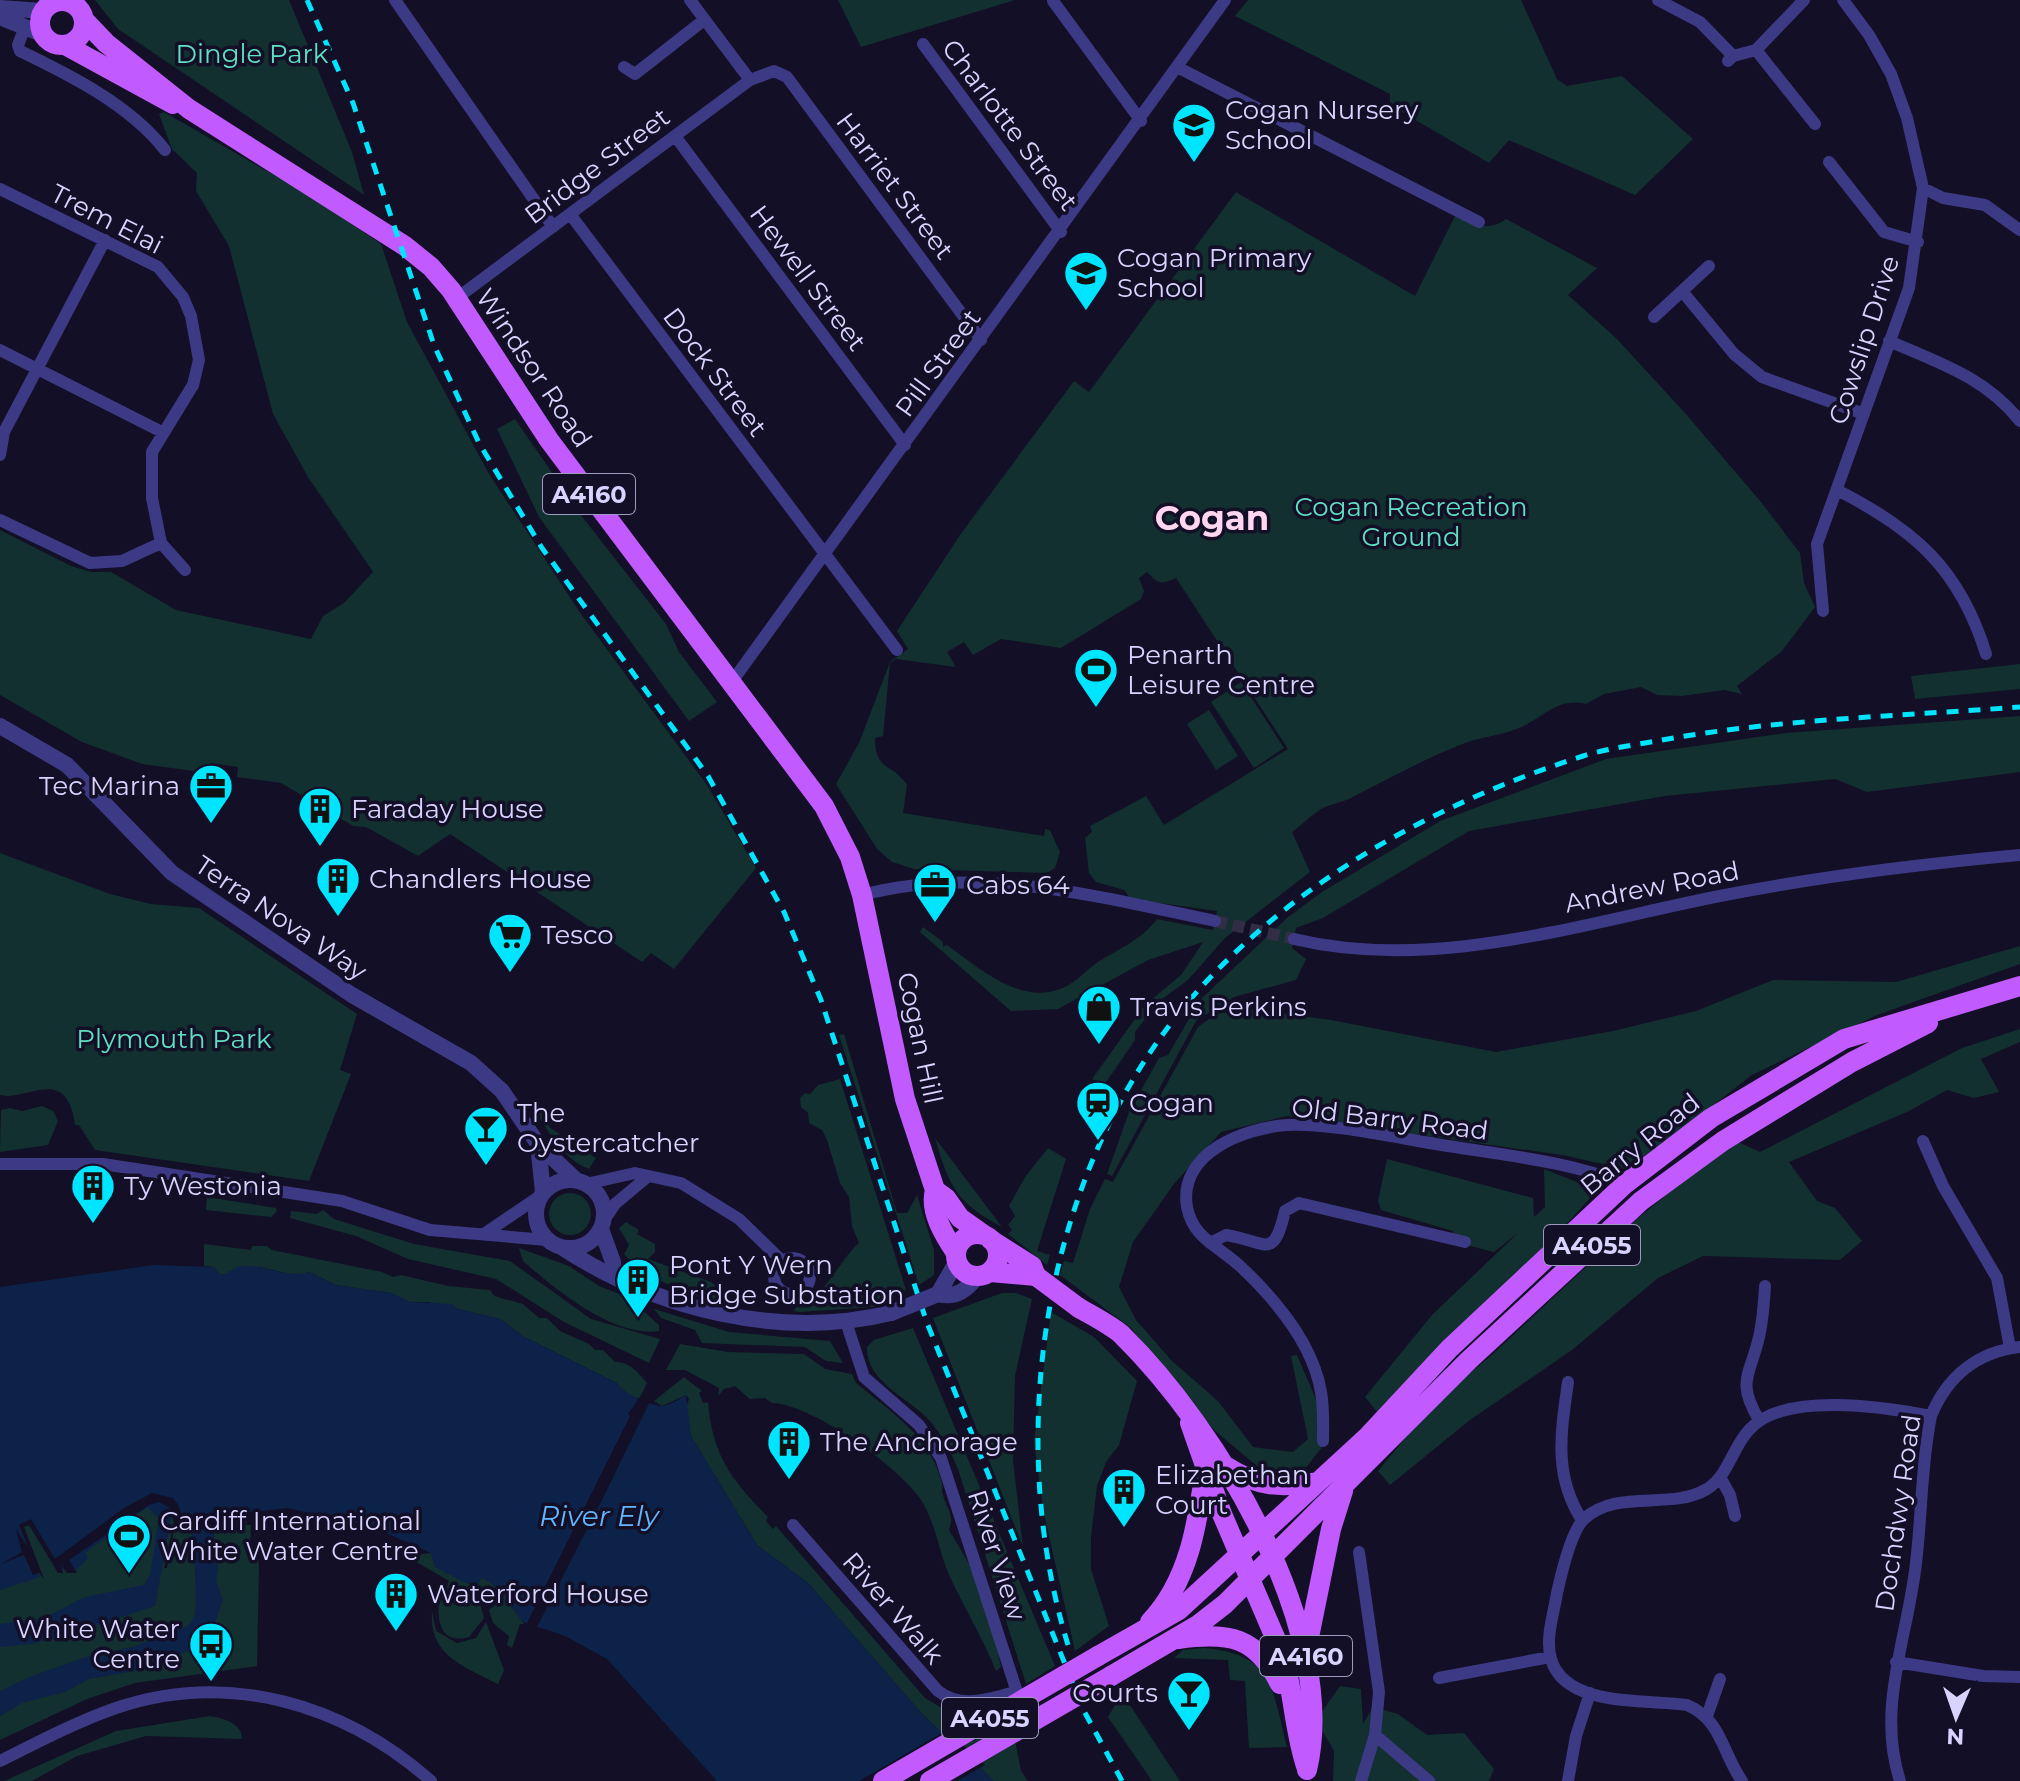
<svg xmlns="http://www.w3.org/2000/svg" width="2020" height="1781" font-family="Montserrat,sans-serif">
<rect width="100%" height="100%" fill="#130f26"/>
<path fill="#12302f" d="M95,0H289L352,152L364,195L118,29Z
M838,0H1015L861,47Z
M1248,0H1521L1557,79L1567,86L1622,76L1693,139L1635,195L1509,140L1489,163L1390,105V94L1235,16Z
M164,112L314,198L381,244L407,322L489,474L581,614L707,785L756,868L674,969L651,953L642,962L450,834L418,856L366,827L353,826L281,783L237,777L238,767L211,763L208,773L142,764L82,742L0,695V530L71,566L91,572H111L176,610L311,639L323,616L344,603L373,572L308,477L273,414L229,246L196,191L197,173L172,149L159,114Z
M1236,192L1415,296L1455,216C1471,224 1490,232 1506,219L1597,268L1568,295L1616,338L1685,413L1761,502L1800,553L1804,583L1815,607L1782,651L1737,686L1742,694L1724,690L1682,696L1657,695L1641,687L1604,694L1586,704C1557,697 1544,718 1519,728C1500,736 1479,737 1460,745C1422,760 1386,780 1349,799C1340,803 1330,804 1321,809C1311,815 1302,825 1292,832L1310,872L1225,938L1188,980L1158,1002L1135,1032V1040L1105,1084L1092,1079L1145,1005L1181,975L1203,942L1148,960L1058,1009L1011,1011L920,932L923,927L943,942V947L947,945C976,966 1018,1003 1057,990C1073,986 1085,971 1098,962C1120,948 1140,941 1157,919L1213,930L1217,911L1131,899L1124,890L1096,882L1089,873L1085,838L1092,832L1090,826L1146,796L1164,825L1288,749L1176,578C1161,585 1158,584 1147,572L1139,578L1144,591L1141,599L1061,648L1001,639L973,655L964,642L947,652L956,667L896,659L890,663L883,736L875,738C875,772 892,762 907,785L903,813L1044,836L1045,829L1050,830L1060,852L1055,868L1047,873L914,869L892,862L877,849L836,784L859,743L890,662L908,649L897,631L960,535L1074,381L1089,392Z
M515,419L584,519L666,624L679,652L717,702L689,721L539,517L497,429Z
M2020,664V689L1915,699L1911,676Z
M1241,682L1284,748L1254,768L1211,702Z
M1209,710L1238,756L1216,770L1187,724Z
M2020,716V772L1867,792L1835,779L1665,796L1469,831L1323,918L1296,928L1292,948L1306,959L1296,980L1234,997L1196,1021L1112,1176L1107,1174L1129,1112L1159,1058L1168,1055L1200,1000L1288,917L1322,892L1440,821L1606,759L1786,733Z
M0,853L110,894L151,904L199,908L357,1014L340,1070L351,1074L309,1181L95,1150L79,1125H75C67,1063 27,1102 0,1095Z
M2020,946V964L1877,1015L1752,1075L1630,1170L1562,1155L1287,1116L1221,1132L1174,1184L1133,1242L1119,1287L1136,1320L1172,1361L1218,1401L1253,1447L1293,1452L1308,1439L1291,1356L1297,1355L1315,1397L1327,1441L1301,1474L1258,1467L1214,1430L1131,1328L1060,1275L1064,1261L1073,1263L1090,1209L1105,1179L1113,1182L1198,1027L1227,1006L1331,1020L1496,1052L1613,1031L1696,1011L1773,980L1896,982Z
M2020,1029V1042L1981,1059L1999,1092L1974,1098L1947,1090L1907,1112L1789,1162L1817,1201L1835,1208L1862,1241L1840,1260L1703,1256L1658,1278L1572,1350L1470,1420L1390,1485L1378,1471L1435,1402L1493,1354L1638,1218L1734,1140L1760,1152L1962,1048Z
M844,1034L897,1213H907L917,1195L934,1250V1275L919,1285L839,1035Z
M840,1079L906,1290L884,1299L874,1307L799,1312L794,1311L797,1305C825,1299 839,1260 859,1243L852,1226L849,1197L840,1183L827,1140L822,1130L809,1123L808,1113L801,1107L800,1098L805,1093L810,1094L818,1085Z
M42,1106L53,1111L58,1121L48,1145L0,1152L1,1110L10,1108L22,1111Z
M543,1109L555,1117L549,1127L596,1158L589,1169C564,1159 553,1138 538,1116Z
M935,1138L1002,1227C957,1203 949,1187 935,1138Z
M1048,1148L1066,1159L1037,1251L1050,1255L1047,1265L1008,1234L1012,1230L1008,1225L1015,1216L1009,1206L1025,1177Z
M1387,1159L1533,1198L1534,1217L1545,1207L1544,1169L1597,1190L1556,1236L1378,1413L1365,1397L1432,1315L1519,1232L1494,1252L1451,1241L1453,1231L1381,1210L1378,1201Z
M549 1214a21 21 0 1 1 42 0a21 21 0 1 1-42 0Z
M207,1197L276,1208L277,1211L271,1217L206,1210Z
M323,1210L334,1219L414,1244L510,1261L591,1319L660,1339L649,1363L564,1322L496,1279L408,1259L356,1236L290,1218L291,1211L317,1214Z
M626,1222L639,1230L637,1234L655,1244V1252L648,1259L711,1282L736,1304C704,1304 644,1278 624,1254L629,1245L619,1228Z
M204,1244L251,1250L252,1246H267L272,1250L382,1272L393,1277L401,1275L448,1286L490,1290L494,1296L523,1304L539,1318H547L560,1331L589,1344L595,1350H603L615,1362C629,1361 639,1373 647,1383L640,1398C629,1399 622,1391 617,1383L524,1337L500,1319L428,1302H410L391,1293L336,1285L309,1272L299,1276L259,1267L220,1275L214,1267L204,1266Z
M519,1248L569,1266L599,1286L629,1298L659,1325V1331C614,1338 555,1289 523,1261Z
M1002,1293H1016L1032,1299L1015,1376L1013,1461L1023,1547L933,1318Z
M654,1309L729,1332L830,1341L843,1363L826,1361L805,1347L702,1343L695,1330L661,1318Z
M1051,1312L1094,1337L1137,1381L1119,1445L1106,1462L1097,1486L1091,1537V1569L1109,1626L1075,1651L1044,1514L1034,1442Z
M913,1328L1055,1666L1026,1684L958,1469C950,1451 942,1435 929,1420C908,1397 866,1382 867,1347L874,1340Z
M680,1344L728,1352L804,1354L825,1369L852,1374L856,1383C890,1411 931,1437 942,1483C943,1487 941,1491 943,1495C947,1510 955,1514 949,1530L971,1567L993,1630L1001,1667L996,1671C983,1639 965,1609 950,1577C939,1553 935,1519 919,1497C895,1464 811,1404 772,1403L765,1398L750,1399L735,1386L724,1389L718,1396L719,1388L685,1370H666Z
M684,1377L702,1391L699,1393L703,1403L708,1402C713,1457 731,1479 768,1517L766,1521L773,1529L776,1526L925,1698L947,1711L948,1720L974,1741L1011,1720L1021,1771L1028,1781H994L923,1715L808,1583L757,1545L691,1436L686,1408L689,1399L686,1395L662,1406L654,1401Z
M0,1476L225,1515L246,1514V1525H251L250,1549L257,1550L259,1566L257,1666L135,1683L87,1699L0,1740Z
M431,1553L466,1583L478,1585L481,1577L497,1585L489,1599L485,1597L480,1603L484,1618L469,1637C440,1645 437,1621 439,1599L442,1601L449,1581L406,1556Z
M501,1587L524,1624H520L512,1648L507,1645L509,1636L493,1623L489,1610L495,1605L492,1602Z
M432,1612L436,1631L457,1643L476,1638L486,1622L504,1670L498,1684C464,1666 429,1656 432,1612Z
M1204,1648C1274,1654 1272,1689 1287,1747L1249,1748L1245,1681L1230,1680L1228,1660L1174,1658L1183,1650Z
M1340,1686L1361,1689L1363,1724L1373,1707L1398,1714L1427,1735L1464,1733L1494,1769L1489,1781H1333L1334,1751L1316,1720Z
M1122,1693L1180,1781H1152L1108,1717Z
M210,1716C223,1718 242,1723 242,1739L146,1736L77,1756L32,1781H4L116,1731Z"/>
<path fill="#0c2248" d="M154,1265L214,1267L220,1275C230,1274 234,1266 244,1266C267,1265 288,1279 309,1272L336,1285L391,1293L410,1302L452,1304L458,1309L500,1319L524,1337L617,1383C624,1394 649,1405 662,1406C669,1406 681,1398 686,1395L691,1436L757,1545L808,1583L923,1715L994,1781H717L607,1659L565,1636L523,1622L509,1604L506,1593L481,1577L478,1585L466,1583L435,1567L431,1553L373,1527L287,1508L212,1517L218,1570L216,1580L223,1600L211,1635L195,1648L176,1656L135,1671L89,1679L65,1692L22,1703L0,1716V1691C28,1676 53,1669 83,1658C113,1648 127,1653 158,1636C171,1628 186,1634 194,1617C199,1608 193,1534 190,1521L174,1519L170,1510L171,1519L155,1606L67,1635L31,1644L0,1647V1624L44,1618L85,1597L144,1585L150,1575L159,1518L147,1507L85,1553L88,1558L76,1570H61L30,1519L19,1526L40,1577L0,1590V1287Z"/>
<path fill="#130f26" d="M642,1394L652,1397L604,1496L536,1629L526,1625L630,1416L628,1414Z
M152,1493L173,1498L179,1506L183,1522L225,1517L226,1519H215L217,1527L188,1531L186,1523H175L167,1568H164L174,1523L170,1508L159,1502L149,1505L69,1560L77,1573H67L61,1565L63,1573H58L29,1525L24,1527L44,1579L39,1573L33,1575L24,1555L1,1564L22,1552L16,1530L28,1547L19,1525L31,1519L55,1559L124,1508Z
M947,1730L985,1765L957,1781H859Z"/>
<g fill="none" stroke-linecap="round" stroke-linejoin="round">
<path stroke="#312d47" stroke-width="12" stroke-dasharray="12 6" stroke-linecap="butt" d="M1215,921L1294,939"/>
<path stroke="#3d3a85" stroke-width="12" d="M395,0L553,227
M690,0L750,80
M1658,0L1700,22L1733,56
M1053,1L1141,121
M25,27L18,45L20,51C70,75 130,105 165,150
M923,44L1061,232
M1756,50L1815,124
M1728,61L1733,56L1756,50L1804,0
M624,67L635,74L704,20
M1177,67L1479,222
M675,136L905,445
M1829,162L1884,232L1918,242
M1923,188L1943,198L1985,205L2020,230
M0,189L158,267L183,297L191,316L199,360L193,385L152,452V498L161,543L122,561L90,563L0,520
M570,214L897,650
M1682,291L1734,354L1762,377L1864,414
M457,298L750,80L774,71L787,77L981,340
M1654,317L1709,266
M1889,341C1939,363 1985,377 2020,421
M0,350L162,432
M0,455L4,432L105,240
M1837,490C1914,529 1960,569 1986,654
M161,543L185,570
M1823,611L1817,544L1909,288L1923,188L1907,118L1891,74L1869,35L1843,0
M731,683L1225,0
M862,895C979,864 1100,897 1215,921
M1294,939C1436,973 1585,922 1725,895C1823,876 1921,864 2020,855
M1923,1141L1943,1186L1997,1278L2010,1348
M0,1164H103L342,1201L430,1230L547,1240
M586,1184L635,1173L681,1183L739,1219L782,1261
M604,1220L615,1204L646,1178
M484,1234L540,1196
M1210,1243L1226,1235C1266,1241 1273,1262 1285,1211L1299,1203L1465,1242
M774 1276a18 18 0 1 1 36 0a18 18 0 1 1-36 0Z
M1568,1382C1561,1432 1553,1475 1582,1520
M1759,1420C1736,1381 1750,1376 1759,1337C1763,1320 1764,1303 1765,1286
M1323,1441C1323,1425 1324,1408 1321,1392C1313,1344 1276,1300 1241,1267C1219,1246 1193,1239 1187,1207C1178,1153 1244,1128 1287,1125C1330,1123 1393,1137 1436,1144C1500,1155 1565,1160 1625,1184
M1720,1477L1730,1495L1735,1516
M793,1525L938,1691C963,1710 988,1698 1017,1692L941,1458L919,1425L864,1377L846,1322
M1359,1552L1379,1692L1375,1735L1361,1781
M1896,1662L1983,1676L2020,1677
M1439,1678L1550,1657
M1707,1716L1720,1679
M1375,1735L1429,1781
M0,1761C38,1742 76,1722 116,1708C229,1670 344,1704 431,1781
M1568,1781L1576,1736L1590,1693
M1742,1781C1722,1753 1722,1720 1687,1705C1647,1699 1565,1708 1551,1659C1545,1638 1554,1613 1557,1593C1561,1575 1571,1531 1584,1519C1618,1488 1670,1511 1707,1489C1729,1475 1732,1448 1749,1430C1783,1391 1885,1407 1931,1416
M1900,1781C1876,1707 1908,1637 1916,1563C1922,1514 1921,1465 1931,1416C1947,1377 1977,1352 2020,1347"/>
<path stroke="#3d3a85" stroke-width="16" d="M0,8L43,11
M0,17L42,34
M0,726L67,765L172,873L352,995L471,1063L502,1091L538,1144L576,1180
M538,1144L543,1192
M536 1214a34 34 0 1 1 68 0a34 34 0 1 1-68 0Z
M601,1229L613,1262V1273
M563,1248C656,1309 780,1340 891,1313
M957,1261L938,1294C957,1299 967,1289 978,1276"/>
<path stroke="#c25bff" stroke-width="20" d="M40 23a22 22 0 1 1 44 0a22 22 0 1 1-44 0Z
M84,20L106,43L189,109L405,246L431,267L451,290L549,440L824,806L850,857L862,895L905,1099L935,1190L946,1198L960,1218L984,1235
M65,45L173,104
M935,1190C929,1211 944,1235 956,1253
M956 1255a21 21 0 1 1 42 0a21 21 0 1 1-42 0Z
M990,1272L1036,1276L1032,1266L991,1240
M1079,1308C1093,1316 1109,1324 1121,1334C1218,1429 1340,1630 1307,1770
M1190,1423L1222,1514L1283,1656C1294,1693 1294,1732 1307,1769
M1227,1467C1258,1487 1281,1488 1318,1482
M1150,1622C1189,1581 1197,1525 1205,1471
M1178,1639C1229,1632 1256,1636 1280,1684
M1307,1647L1331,1529L1343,1491
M1098,1656L1179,1610L1368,1436L1449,1349L1625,1184L1711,1118L1844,1039L2020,986
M1111,1676L1198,1625L1225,1604L1469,1360L1641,1201L1723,1141L1852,1062L1928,1023"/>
<path stroke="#00e5ff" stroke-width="5" stroke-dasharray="12 10" stroke-linecap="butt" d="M307,0L353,103L434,345L479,443L542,548L708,776L784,912L821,1000L927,1323L1084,1711L1122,1781
M1068,1645C1001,1427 1046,1155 1204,984C1306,874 1442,801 1583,756C1608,748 1636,745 1662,740C1779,719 1901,716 2020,707"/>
<path stroke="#3d3a85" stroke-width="16" d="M891,1313L938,1294"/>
<path stroke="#c25bff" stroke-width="20" d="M1036,1276L1079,1308
M883,1781L1098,1656
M930,1781L1111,1676"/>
</g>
<defs>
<g id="school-pin" transform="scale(2.3)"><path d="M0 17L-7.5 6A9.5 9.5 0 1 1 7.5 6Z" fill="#00e5ff" stroke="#130f26"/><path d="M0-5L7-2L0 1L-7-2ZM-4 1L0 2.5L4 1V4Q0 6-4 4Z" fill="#111"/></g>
<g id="stadium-pin" transform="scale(2.3)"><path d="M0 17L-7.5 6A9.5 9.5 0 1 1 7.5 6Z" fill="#00e5ff" stroke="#130f26"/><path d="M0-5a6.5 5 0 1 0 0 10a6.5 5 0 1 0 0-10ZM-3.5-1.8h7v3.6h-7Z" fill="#111"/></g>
<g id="office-pin" transform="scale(2.3)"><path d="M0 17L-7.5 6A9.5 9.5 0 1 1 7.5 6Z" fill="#00e5ff" stroke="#130f26"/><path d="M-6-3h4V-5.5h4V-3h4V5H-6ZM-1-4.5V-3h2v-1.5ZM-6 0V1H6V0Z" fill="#111"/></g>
<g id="building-pin" transform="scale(2.3)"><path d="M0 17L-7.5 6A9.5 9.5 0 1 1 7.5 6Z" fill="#00e5ff" stroke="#130f26"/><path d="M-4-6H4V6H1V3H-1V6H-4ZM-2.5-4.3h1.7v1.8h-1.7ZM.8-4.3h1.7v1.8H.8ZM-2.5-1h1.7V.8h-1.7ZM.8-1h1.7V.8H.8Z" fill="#111"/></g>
<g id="supermarket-pin" transform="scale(2.3)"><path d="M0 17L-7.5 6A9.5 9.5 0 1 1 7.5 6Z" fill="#00e5ff" stroke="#130f26"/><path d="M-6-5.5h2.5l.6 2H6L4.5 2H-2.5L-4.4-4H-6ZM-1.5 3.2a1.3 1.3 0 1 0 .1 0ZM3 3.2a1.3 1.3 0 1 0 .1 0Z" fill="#111"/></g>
<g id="shop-pin" transform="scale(2.3)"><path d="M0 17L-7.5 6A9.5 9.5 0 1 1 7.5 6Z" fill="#00e5ff" stroke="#130f26"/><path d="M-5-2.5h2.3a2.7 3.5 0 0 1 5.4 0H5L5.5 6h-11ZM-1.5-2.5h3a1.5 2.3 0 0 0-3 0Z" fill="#111"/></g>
<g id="station-pin" transform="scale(2.3)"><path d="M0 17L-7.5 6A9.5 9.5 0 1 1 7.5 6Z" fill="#00e5ff" stroke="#130f26"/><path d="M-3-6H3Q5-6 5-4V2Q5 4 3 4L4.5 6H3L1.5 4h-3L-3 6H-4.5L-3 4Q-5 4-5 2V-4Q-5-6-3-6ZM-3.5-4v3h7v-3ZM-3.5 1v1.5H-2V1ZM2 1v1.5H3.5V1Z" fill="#111"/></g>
<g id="bar-pin" transform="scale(2.3)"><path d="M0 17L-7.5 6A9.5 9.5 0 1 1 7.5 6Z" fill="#00e5ff" stroke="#130f26"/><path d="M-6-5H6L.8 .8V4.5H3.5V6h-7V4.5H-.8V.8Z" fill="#111"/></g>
<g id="bus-pin" transform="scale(2.3)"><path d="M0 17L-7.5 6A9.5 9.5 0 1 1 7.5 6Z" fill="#00e5ff" stroke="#130f26"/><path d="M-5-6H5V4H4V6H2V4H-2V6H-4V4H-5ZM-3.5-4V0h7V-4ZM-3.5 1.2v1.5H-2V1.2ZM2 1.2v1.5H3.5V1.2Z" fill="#111"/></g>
</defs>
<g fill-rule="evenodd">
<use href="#school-pin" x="1194" y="125"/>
<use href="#school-pin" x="1086" y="273"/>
<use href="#stadium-pin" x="1096" y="670"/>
<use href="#office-pin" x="211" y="786"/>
<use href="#building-pin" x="320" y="809"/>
<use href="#building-pin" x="338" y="879"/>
<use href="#office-pin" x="935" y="885"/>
<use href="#supermarket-pin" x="510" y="935"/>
<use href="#shop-pin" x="1099" y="1007"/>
<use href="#station-pin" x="1098" y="1103"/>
<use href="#bar-pin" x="486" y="1128"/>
<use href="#building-pin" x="93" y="1186"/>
<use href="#building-pin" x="638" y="1280"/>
<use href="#building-pin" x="789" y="1442"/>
<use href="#building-pin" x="1124" y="1490"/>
<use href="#stadium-pin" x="129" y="1536"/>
<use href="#building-pin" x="396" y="1594"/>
<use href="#bus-pin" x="211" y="1644"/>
<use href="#bar-pin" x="1189" y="1693"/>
</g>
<g text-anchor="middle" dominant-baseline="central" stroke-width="7" stroke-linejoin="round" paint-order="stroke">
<g fill="#130f26" stroke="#9e99be" stroke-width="2">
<rect x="543" y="474" width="92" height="40" rx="6"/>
<rect x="1544" y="1225" width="96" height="40" rx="6"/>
<rect x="1260" y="1636" width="92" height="40" rx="6"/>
<rect x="942" y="1698" width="96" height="40" rx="6"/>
</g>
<g font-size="24" font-weight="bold" fill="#d9d4ff">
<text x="589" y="494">A4160</text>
<text x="1592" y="1245">A4055</text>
<text x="1306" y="1656">A4160</text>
<text x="990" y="1718">A4055</text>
</g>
<g font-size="26" fill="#5fe0c0" stroke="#130f26">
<text x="252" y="54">Dingle Park</text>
<text x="1411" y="507">Cogan Recreation<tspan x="1411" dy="30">Ground</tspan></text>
<text x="174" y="1039">Plymouth Park</text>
</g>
<g font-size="26" fill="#d9d4ff" stroke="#130f26" text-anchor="start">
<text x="1225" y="110">Cogan Nursery<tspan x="1225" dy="30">School</tspan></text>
<text x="1117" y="258">Cogan Primary<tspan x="1117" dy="30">School</tspan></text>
<text x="1127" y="655">Penarth<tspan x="1127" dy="30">Leisure Centre</tspan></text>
<text x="180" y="786" text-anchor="end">Tec Marina</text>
<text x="351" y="809">Faraday House</text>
<text x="369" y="879">Chandlers House</text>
<text x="966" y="885">Cabs 64</text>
<text x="541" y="935">Tesco</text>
<text x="1130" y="1007">Travis Perkins</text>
<text x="1129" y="1103">Cogan</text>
<text x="517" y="1113">The<tspan x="517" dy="30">Oystercatcher</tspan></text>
<text x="124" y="1186">Ty Westonia</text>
<text x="669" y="1265">Pont Y Wern<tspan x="669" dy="30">Bridge Substation</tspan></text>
<text x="820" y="1442">The Anchorage</text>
<text x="1155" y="1475">Elizabethan<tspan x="1155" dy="30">Court</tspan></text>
<text x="160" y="1521">Cardiff International<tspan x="160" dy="30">White Water Centre</tspan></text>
<text x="427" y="1594">Waterford House</text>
<text x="180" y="1629" text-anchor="end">White Water<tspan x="180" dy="30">Centre</tspan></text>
<text x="1158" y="1693" text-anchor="end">Courts</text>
</g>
<g font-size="26" fill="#d9d4ff" stroke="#130f26">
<text transform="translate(1010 125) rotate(53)">Charlotte Street</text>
<text transform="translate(597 166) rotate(-37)">Bridge Street</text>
<text transform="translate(895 186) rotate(53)">Harriet Street</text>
<text transform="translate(107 219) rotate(27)">Trem Elai</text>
<text transform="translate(808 278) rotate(53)">Hewell Street</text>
<text transform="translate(1864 340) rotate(-72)">Cowslip Drive</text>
<text transform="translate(938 363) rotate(-54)">Pill Street</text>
<text transform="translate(534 368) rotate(56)">Windsor Road</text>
<text transform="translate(715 372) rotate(53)">Dock Street</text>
<text transform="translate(1652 887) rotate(-11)">Andrew Road</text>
<text transform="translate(281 918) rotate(34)">Terra Nova Way</text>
<text transform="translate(920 1038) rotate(78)">Cogan Hill</text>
<text transform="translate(1390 1119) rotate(7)">Old Barry Road</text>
<text transform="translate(1640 1144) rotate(-39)">Barry Road</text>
<text transform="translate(1898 1513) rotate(-82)">Dochdwy Road</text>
<text transform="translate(997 1555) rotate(72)">River View</text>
<text transform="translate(893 1608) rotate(49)">River Walk</text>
</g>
<g font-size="28" font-style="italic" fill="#62b6ff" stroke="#130f26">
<text x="599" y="1516">River Ely</text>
</g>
<g font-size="34" font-weight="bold" fill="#ffd6f0" stroke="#130f26">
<text x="1212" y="518">Cogan</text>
</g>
</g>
<g transform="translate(1956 1717) rotate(182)" stroke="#130f26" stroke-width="6" paint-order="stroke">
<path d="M0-6L14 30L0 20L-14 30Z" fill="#d9d4ff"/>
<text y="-12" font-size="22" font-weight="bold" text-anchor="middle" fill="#d9d4ff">N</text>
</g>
</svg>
